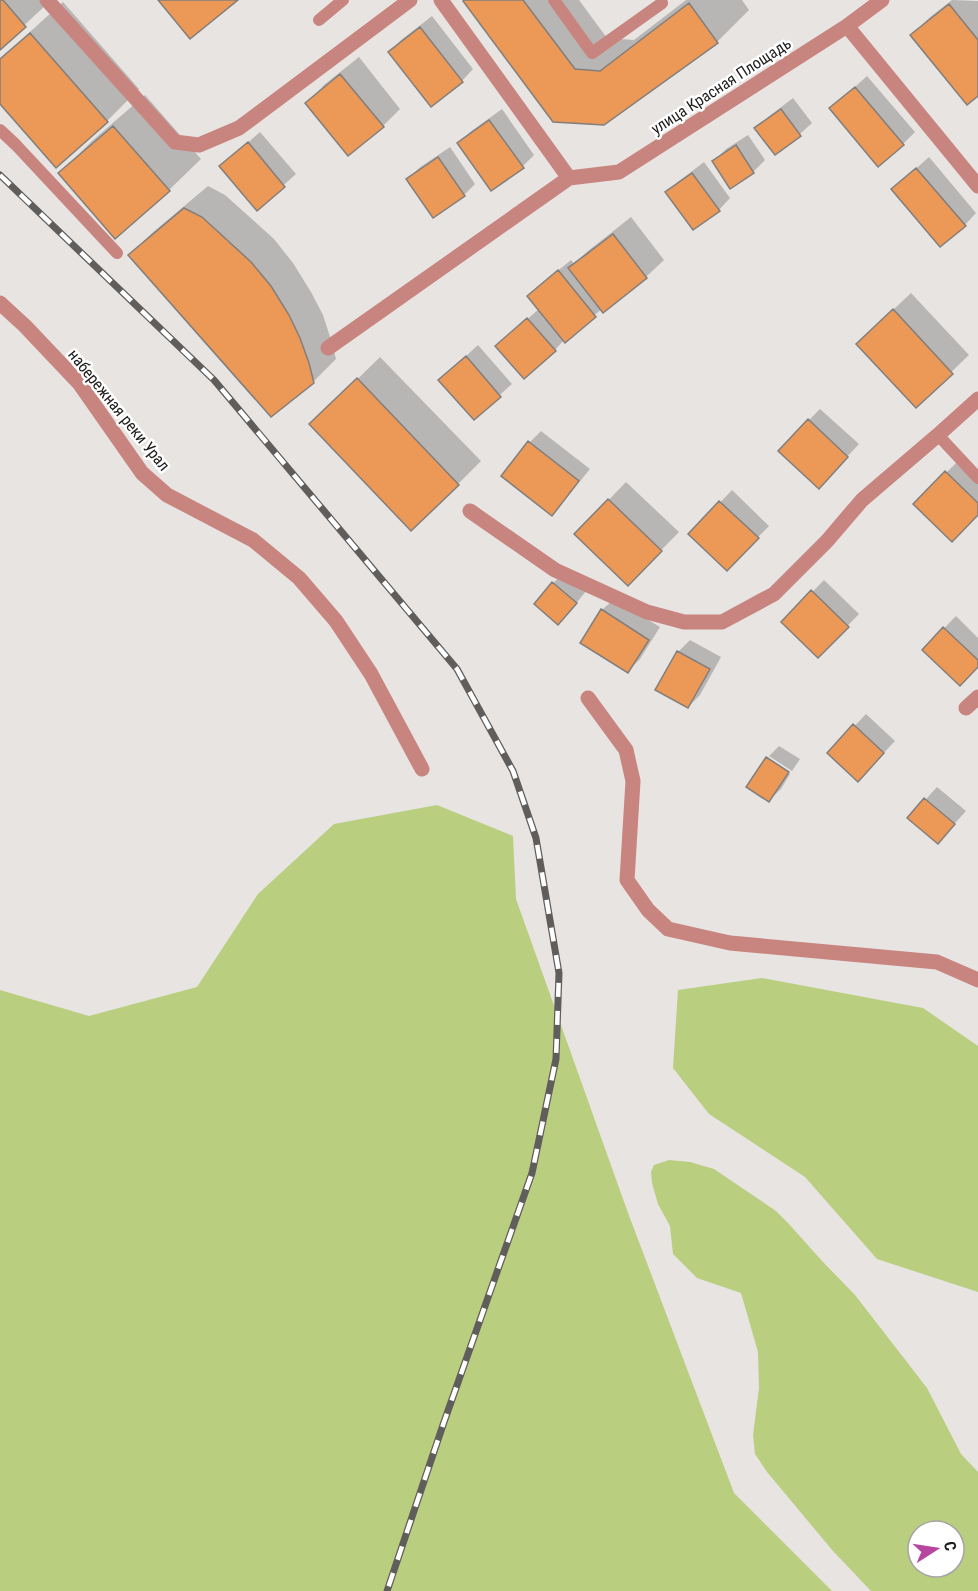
<svg xmlns="http://www.w3.org/2000/svg" width="978" height="1591" font-family="'Roboto Condensed',sans-serif">
<rect width="100%" height="100%" fill="#e7e4e2"/>
<path fill="#b9ce7f" fill-rule="evenodd" d="M437,805L513,836L516,899L628,1213L734,1493L832,1591H0V990L89,1016L197,987L258,894L334,824Z
M762,978L923,1008L978,1046V1292L877,1259L805,1177L709,1114L673,1068L678,990Z
M669,1160L690,1162L714,1169L776,1211L788,1223L823,1262L855,1295L927,1388L961,1454L978,1472V1591H871L833,1551L767,1472L755,1454L753,1435L759,1388L758,1352L741,1293L697,1278L673,1254L670,1226L658,1204L652,1183L651,1172L654,1165ZM918,1531H954V1567H918Z"/>
<path fill="#0003" d="M0,0H45L48,3L0,48Z
M467,0H579L607,38L634,40L686,0H742L749,10L717,42L604,123Z
M952,0L978,1V94L912,35L930,17Z
M63,2L139,89L107,121L0,102V59Z
M432,16L473,69L462,81L390,52L401,40Z
M359,57L400,109L383,126L307,103L324,85Z
M867,76L915,132L903,144L831,109Z
M145,95L201,159L169,190L60,173L92,141Z
M793,98L812,123L800,134L775,153L756,129L768,117Z
M502,109L534,155L523,166L459,143L470,132Z
M260,132L296,174L257,209L221,166Z
M748,135L765,160L753,172L714,161L726,149Z
M450,147L475,184L464,195L408,179L419,168Z
M929,157L976,213L965,225L893,189Z
M704,162L730,198L719,210L667,192L679,181Z
M208,186L225,195L274,239L293,263L311,292L323,315L331,340L336,359L313,382L130,255L152,233Z
M631,217L664,260L646,277L602,309L564,340L555,350L509,335L539,309L529,296L540,285L571,260L574,264L588,251Z
M911,293L969,355L916,406L876,326Z
M478,345L512,384L474,418L440,380Z
M380,357L481,461L458,484L334,402Z
M820,409L859,444L830,475L809,420Z
M541,431L590,469L563,502L552,514L503,476L530,442Z
M958,461L978,480V513L915,504Z
M626,482L679,532L628,584L576,534Z
M732,490L769,526L727,569L690,534Z
M565,572L587,590L570,611L553,583Z
M824,580L859,614L818,656L783,622Z
M614,599L660,627L640,659L628,671L602,610Z
M956,616L978,638V666L924,649Z
M690,640L721,657L700,695L688,707L678,652Z
M866,714L895,741L858,780L829,753Z
M779,746L800,759L792,771L769,756Z
M768,757V759L790,774L781,789L769,800L748,787Z
M937,787L966,811L938,842L909,818Z"/>
<path fill="#ec9857" stroke="#817e7c" stroke-width="1.5" d="M0,0H3L26,27L0,50Z
M158,0H238L190,39Z
M465,0H523L575,69L600,71L689,3L718,43L604,125L553,122L463,1Z
M949,4L978,40V96L967,105L910,35Z
M420,27L463,82L431,107L388,52Z
M30,33L108,122L56,168L0,104V59Z
M340,74L384,127L348,156L305,103Z
M855,87L904,145L878,167L829,108Z
M781,109L801,136L775,155L754,128Z
M489,120L524,168L491,191L457,143Z
M113,126L170,191L115,239L58,173Z
M248,142L285,187L257,211L219,166Z
M736,145L754,173L730,189L712,161Z
M438,157L465,196L433,218L406,179Z
M916,168L966,226L940,247L891,189Z
M692,173L720,211L693,230L665,192Z
M184,208L202,217L251,262L271,286L289,315L300,338L309,363L314,383L271,417L128,255Z
M613,234L647,278L603,313L568,268Z
M558,270L596,317L565,343L527,296Z
M893,309L953,374L916,408L856,344Z
M527,318L556,351L524,379L495,346Z
M466,356L501,397L474,420L438,380Z
M357,378L459,485L411,531L309,424Z
M808,419L848,457L819,489L778,451Z
M528,441L579,481L552,516L501,476Z
M945,471L978,503V515L952,542L913,504Z
M608,499L662,551L628,586L574,534Z
M719,501L759,538L727,571L688,534Z
M552,582L577,603L558,625L534,604Z
M811,590L849,627L818,658L781,622Z
M601,609L649,640L628,673L580,643Z
M943,627L978,660V667L960,686L922,650Z
M677,651L710,669L688,708L655,690Z
M853,724L884,753L858,782L827,753Z
M766,757L789,772L769,802L746,787Z
M924,798L955,824L938,844L907,818Z"/>
<g fill="none" stroke-linecap="round" stroke-linejoin="round">
<path stroke="#c8847e" stroke-width="12" d="M554,0L592,53L662,3
M319,20L343,0
M0,130L16,145L117,253
M938,435L978,478"/>
<path stroke="#c8847e" stroke-width="15" d="M47,0L175,142L199,145L239,128L410,0
M441,0L569,178
M847,26L978,186
M0,303L25,326L79,383L142,473L167,495L253,540L299,578L336,621L371,674L422,769
M328,348L569,178L619,172L847,26L882,0
M470,511L555,570L647,612L684,622H722L774,594L827,541L862,500L938,435L978,399
M588,698L626,750L633,781L627,880L648,910L668,929L730,943L937,962L978,980
M966,708L978,697"/>
<g stroke="#605e5d" stroke-width="7">
<path id="rail" d="M0,175L214,380L457,669L513,771L536,838L559,973L556,1059L532,1173L444,1422L387,1591"/>
</g>
<use href="#rail" stroke="#fff" stroke-width="4.5" stroke-dasharray="14" stroke-linecap="butt"/>
</g>
<g text-anchor="middle" dominant-baseline="central" stroke-width="5" stroke-linejoin="round" paint-order="stroke">
<g font-size="16" fill="#1d1c1b" stroke="#fff">
<text transform="translate(721 86) rotate(-33)">улица Красная Площадь</text>
<text transform="translate(119 410) rotate(51)">набережная реки Урал</text>
</g>
</g>
<g transform="translate(936 1549) rotate(78)"><circle r="28" fill="#ffffff" stroke="#a5a4a4" stroke-width="1.5"/>
<path d="M0-4.5L10 22L0 15L-10 22Z" fill="#b745a0"/>
<text y="-9" font-size="16" font-weight="bold" text-anchor="middle" fill="#1d1c1b">С</text>
</g>
</svg>
